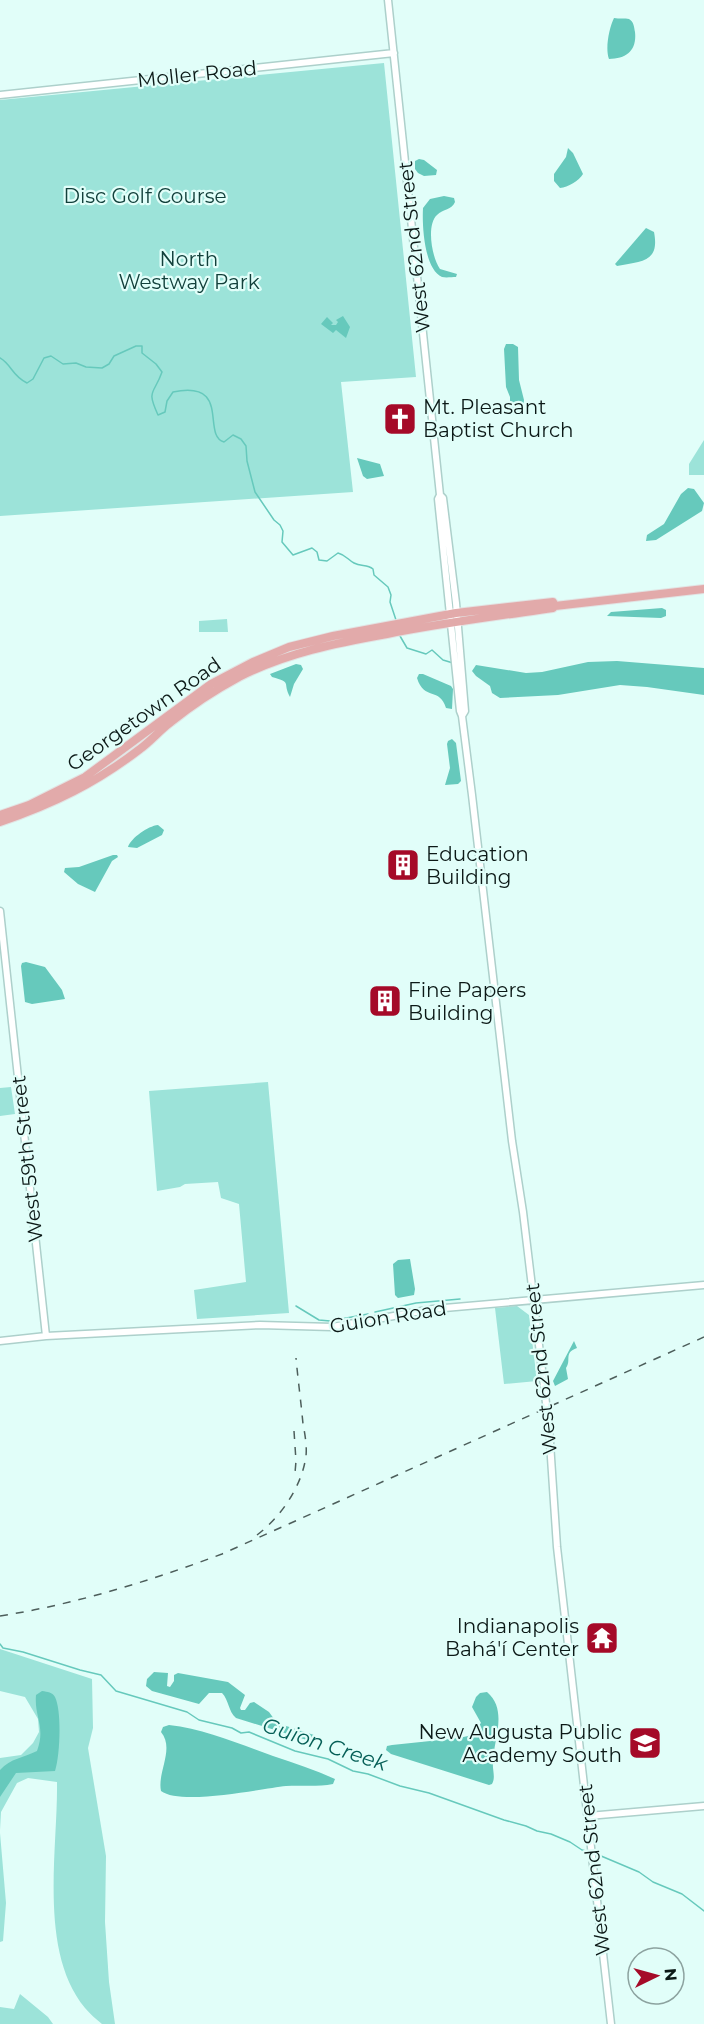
<svg xmlns="http://www.w3.org/2000/svg" width="704" height="2024" font-family="Montserrat,sans-serif">
<rect width="100%" height="100%" fill="#e1fef9"/>
<path fill="#9ce3d9" d="M384,63L416,377L341,382L353,492L0,516V100Z
M704,440V475H689V464Z
M227,619L228,632H199V621Z
M268,1082L289,1313L197,1319L194,1290L246,1282L239,1204L221,1198L218,1182L185,1184L180,1187L157,1191L149,1091Z
M11,1087L15,1114L0,1116V1088Z
M517,1306L529,1315L537,1381L504,1384L495,1308Z
M0,1649L92,1679L93,1728L88,1748L106,1856L105,1922L109,1982L115,2024H102C96,2019 90,2014 85,2008C38,1951 58,1850 57,1782L28,1778L17,1783L1,1812L0,1830V1758L21,1755L33,1743L39,1732L38,1719L25,1697L0,1691Z
M0,1833L6,1903L3,1941L0,1942Z
M20,1994L48,2017L53,2024H0V2007L14,2009Z"/>
<path fill="#66c9bc" d="M614,18C619,19 625,18 629,19C634,22 634,27 635,32C637,50 627,59 609,59C605,49 609,28 614,18Z
M568,148L573,153L583,174C579,181 568,187 560,188L554,181V174L566,157Z
M419,159L424,160L437,170L436,175L424,176L418,173L415,169V161Z
M444,196L454,198L455,202C452,210 443,209 437,215C426,225 432,258 440,269L457,274L456,277C452,277 446,278 442,277C424,269 422,225 423,208L430,199Z
M646,228L654,232C660,263 641,261 617,266L615,264Z
M343,316L350,327L346,338L336,330L333,333L321,324L327,317L333,323L331,325H336L338,322L336,320Z
M506,344H513L518,347L519,380L524,400L523,413L514,415L510,408V397L506,387L504,349Z
M357,458L380,464L384,476L367,479L363,476Z
M688,488L694,489L704,503L702,511L656,540L646,541L647,535L664,524L681,494Z
M662,608L666,610V616L661,618L607,616L611,612Z
M617,661L704,668V695L647,687L620,685L558,695L500,698L492,693L490,686L476,676L472,671L476,665L526,673L542,672L588,662Z
M296,664L301,665L303,669L294,684L290,697C282,682 293,683 272,677L270,674Z
M419,674H423L451,686L453,689L452,709L446,708C440,687 424,701 417,678Z
M452,739L456,743L461,781L458,784L445,785L450,768L447,744L448,741Z
M158,825L164,830L162,835L137,848L128,847C131,838 148,826 158,825Z
M113,855H117L118,857L112,861L95,892L78,884L64,872L65,868L79,867Z
M26,962L45,967L62,990L65,999L32,1004L25,1002L21,966L22,963Z
M410,1259L415,1289L414,1295L398,1298L395,1295L393,1264L398,1260Z
M574,1341L577,1348C563,1353 572,1360 566,1368L568,1379L555,1386L553,1381Z
M154,1672L168,1673L167,1686L170,1687L174,1681V1675L178,1673L228,1682L245,1695L240,1708L241,1710H245L250,1703L254,1702L269,1712L277,1723L314,1735L316,1737L313,1741H310L236,1718C228,1711 229,1700 222,1693H209L199,1704L152,1691L146,1686L147,1679Z
M42,1691C48,1692 52,1692 55,1697C62,1711 60,1756 55,1771L16,1773L0,1797V1770C11,1758 23,1758 37,1751C46,1727 34,1717 36,1695Z
M487,1692C508,1710 494,1738 493,1761C492,1770 496,1777 492,1784L489,1785L391,1754L386,1750L387,1746L392,1745L459,1738L468,1736L481,1723L472,1707L476,1697L480,1693Z
M169,1725C205,1729 239,1744 273,1756C294,1763 315,1770 335,1779L333,1784C318,1787 301,1785 286,1786C260,1789 181,1806 161,1791C157,1772 175,1749 161,1732L163,1727Z"/>
<g fill="none" stroke-linecap="round" stroke-linejoin="round">
<path stroke="#66c9bc" stroke-width="1.5" d="M0,358C12,365 12,376 27,383L33,379L44,358L51,356L63,364L76,363L86,367L102,368L109,364L114,356L136,346H142V353L156,364L162,372C154,395 146,389 158,415L165,412L167,401L173,392C232,380 201,435 224,442L233,435L241,439L246,446L247,461L255,492L274,520L280,525L283,531L282,542L293,555L312,548L317,552L319,560L327,561L338,553C346,555 348,560 354,563C361,567 367,564 373,569L374,575L388,587L391,595L390,602L396,620
M400,636L407,648L426,654L432,650L443,660L453,663
M296,1306L319,1320L330,1321L368,1314
M375,1312L416,1303L460,1299
M0,1644L3,1648L23,1652L80,1670L101,1675L116,1691L187,1712L199,1720L232,1728L241,1733L249,1732L295,1751L328,1759L353,1771L368,1774L400,1786L429,1793L504,1820L526,1826L537,1831L551,1834L570,1842L582,1850L590,1852
M594,1853L639,1872L653,1882L682,1894L704,1911"/>
<g stroke="#add0cb" stroke-width="9">
<path id="minor" d="M388,0L440,495L438,499L460,711L462,716L472,795L512,1141L523,1212L549,1428L557,1547L611,2024
M0,95L394,53
M440,495L443,498L456,603L465,711L462,716
M0,911L46,1336
M0,1341L46,1336L260,1325L332,1327L433,1309L704,1285
M588,1816L704,1806"/>
</g>
<g stroke="#e2e3e3" stroke-width="10">
<path id="major" d="M0,815L29,805L85,777L211,684L253,662L289,647L333,636L456,613L553,602L555,606
M0,822C53,804 96,783 140,749C151,741 160,730 171,722C192,705 215,690 239,677C286,653 336,643 387,634C442,623 497,616 553,608L555,606L704,589"/>
</g>
<use href="#minor" stroke="#fff" stroke-width="6"/>
<use href="#major" stroke="#e2aaaa" stroke-width="8"/>
<path stroke="#4d5e5b" stroke-width="1.5" stroke-dasharray="8 8" stroke-linecap="butt" d="M294,1431L296,1461L295,1473
M257,1535C281,1517 302,1486 306,1456C307,1446 305,1434 303,1424C301,1402 298,1380 296,1358
M0,1616C76,1604 150,1581 222,1554L704,1337"/>
</g>
<defs>
<g id="church-square" transform="scale(1.725)"><rect x="-9" y="-9" width="18" height="18" rx="4" fill="#a50a28" stroke="#e1fef9"/><path d="M-1.2-6h2.4v3.5h3.3v2.4h-3.3V6h-2.4V-.1h-3.3v-2.4h3.3Z" fill="#fff"/></g>
<g id="building-square" transform="scale(1.725)"><rect x="-9" y="-9" width="18" height="18" rx="4" fill="#a50a28" stroke="#e1fef9"/><path d="M-4-6H4V6H1V3H-1V6H-4ZM-2.5-4.3h1.7v1.8h-1.7ZM.8-4.3h1.7v1.8H.8ZM-2.5-1h1.7V.8h-1.7ZM.8-1h1.7V.8H.8Z" fill="#fff"/></g>
<g id="temple-square" transform="scale(1.725)"><rect x="-9" y="-9" width="18" height="18" rx="4" fill="#a50a28" stroke="#e1fef9"/><path d="M0-6L5-2H3V0L6.5 2.5H4V6H1.5V3h-3V6H-4V2.5H-6.5L-3 0V-2H-5Z" fill="#fff"/></g>
<g id="school-square" transform="scale(1.725)"><rect x="-9" y="-9" width="18" height="18" rx="4" fill="#a50a28" stroke="#e1fef9"/><path d="M0-5L7-2L0 1L-7-2ZM-4 1L0 2.5L4 1V4Q0 6-4 4Z" fill="#fff"/></g>
</defs>
<g fill-rule="evenodd">
<use href="#church-square" x="400" y="419"/>
<use href="#building-square" x="403" y="865"/>
<use href="#building-square" x="385" y="1001"/>
<use href="#temple-square" x="602" y="1638"/>
<use href="#school-square" x="645" y="1743"/>
</g>
<g text-anchor="middle" dominant-baseline="central" stroke-width="4.5" stroke-linejoin="round" paint-order="stroke">
<g font-size="20" fill="#0c1917" stroke="#e1fef9">
<text transform="translate(197 74) rotate(-6)">Moller Road</text>
<text transform="translate(414 247) rotate(-96)">West 62nd Street</text>
<text transform="translate(144 714) rotate(-35)">Georgetown Road</text>
<text transform="translate(27 1159) rotate(-96)">West 59th Street</text>
<text transform="translate(388 1317) rotate(-9)">Guion Road</text>
<text transform="translate(541 1369) rotate(-96)">West 62nd Street</text>
<text transform="translate(594 1870) rotate(-96)">West 62nd Street</text>
</g>
<g font-size="20" fill="#12403b" stroke="#e1fef9">
<text x="145" y="196">Disc Golf Course</text>
<text x="189" y="259">North<tspan x="189" dy="23">Westway Park</tspan></text>
</g>
<g font-size="20" fill="#0c1917" stroke="#e1fef9" text-anchor="start">
<text x="423" y="407">Mt. Pleasant<tspan x="423" dy="23">Baptist Church</tspan></text>
<text x="426" y="854">Education<tspan x="426" dy="23">Building</tspan></text>
<text x="408" y="990">Fine Papers<tspan x="408" dy="23">Building</tspan></text>
<text x="579" y="1626" text-anchor="end">Indianapolis<tspan x="579" dy="23">Bahá'í Center</tspan></text>
<text x="622" y="1732" text-anchor="end">New Augusta Public<tspan x="622" dy="23">Academy South</tspan></text>
</g>
<g font-size="21" font-style="italic" fill="#065f57" stroke="#e1fef9">
<text transform="translate(325 1744) rotate(18)">Guion Creek</text>
</g>
</g>
<g transform="translate(656 1976) rotate(85)"><circle r="28" fill="#e1fef9" stroke="#8ca29f" stroke-width="1.5"/>
<path d="M0-4.5L10 22L0 15L-10 22Z" fill="#a50a28"/>
<text y="-9" font-size="16" font-weight="bold" text-anchor="middle" fill="#0c1917">N</text>
</g>
</svg>
